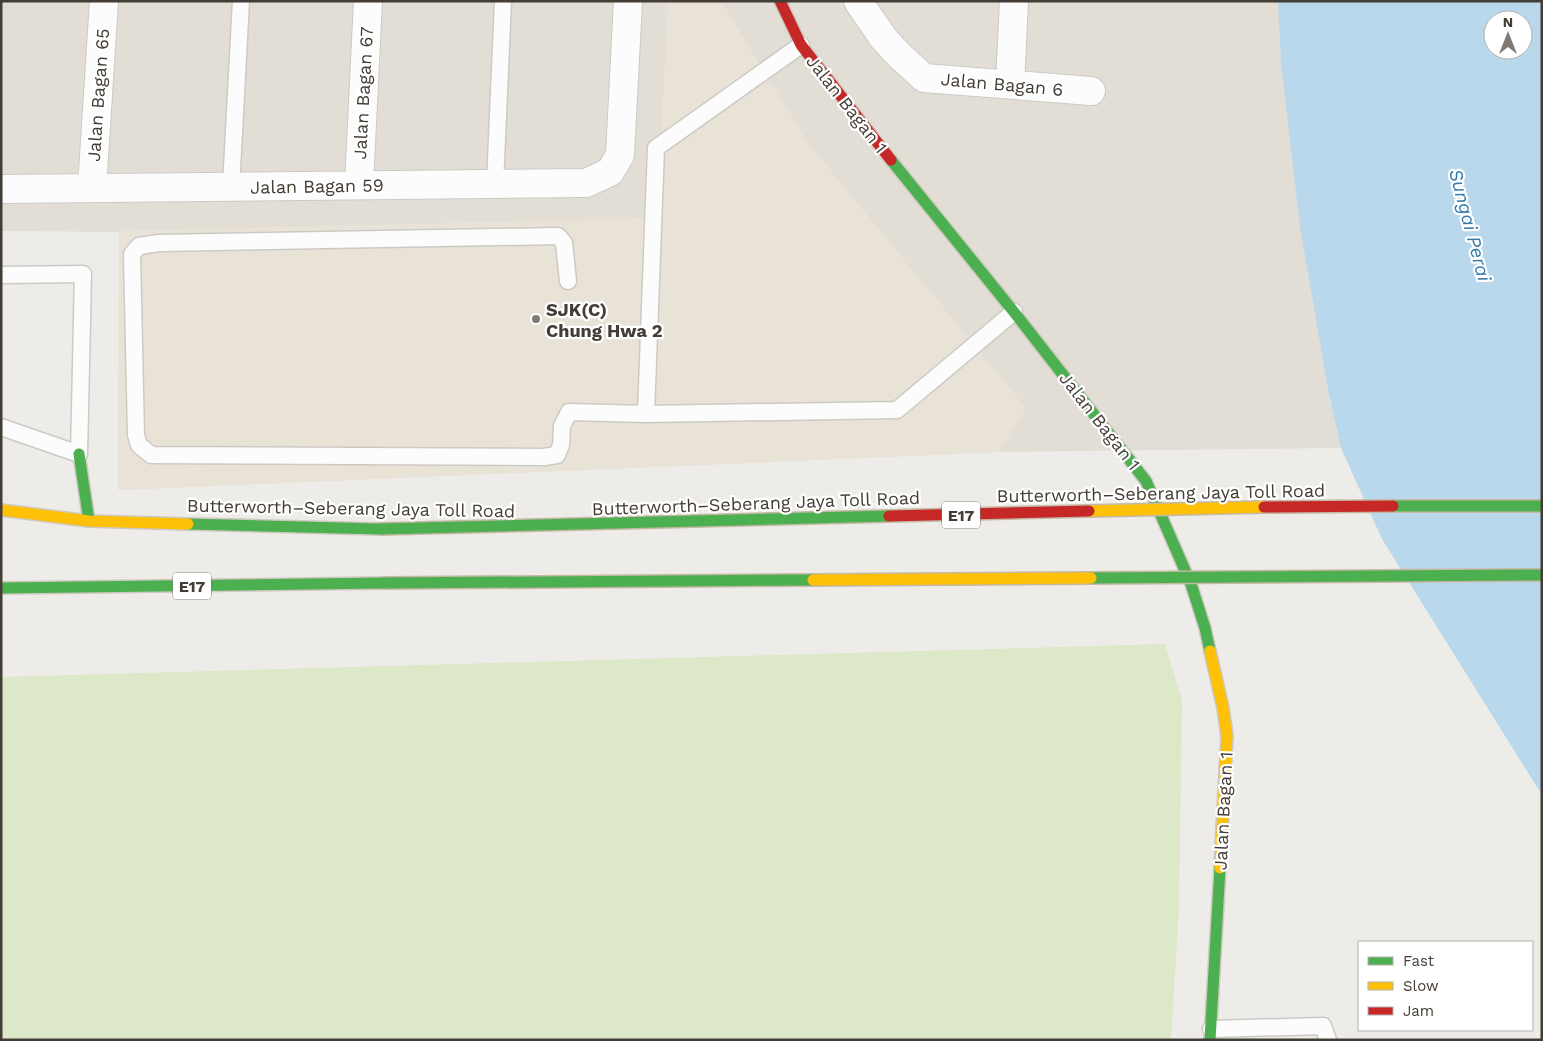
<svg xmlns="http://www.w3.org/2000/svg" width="1543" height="1041" font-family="'Work Sans',sans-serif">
<rect width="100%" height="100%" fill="#eeece8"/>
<path fill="#e2ded5" d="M1,1H1278L1281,65L1300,228L1328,390L1341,448L999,452L118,490L119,232L1,231Z"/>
<path fill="#e9e3d7" d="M668,1H721L808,143L1026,408L999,452L118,490L119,231L657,218Z"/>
<path fill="#dce8c8" d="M1165,644L1182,700L1179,908L1171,1040H1V677Z"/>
<path fill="#b9d8ec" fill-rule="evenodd" d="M1278,1H1542V795L1382,539L1341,448L1328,390L1300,228L1281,65ZM1493,20H1523V50H1493Z"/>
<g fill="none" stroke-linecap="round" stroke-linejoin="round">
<g stroke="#cccac5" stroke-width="19">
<path id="lane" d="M801,45L656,148L646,414L897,410L1014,312
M495,184L503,1
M231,187L241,1
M1,275L83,274L79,454L1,427
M568,281L564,243L558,236L159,243L139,246L132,254L136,435L139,445L151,455L544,457L557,455L561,445L562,426L569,412L646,414
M1211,1029L1323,1026L1328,1040"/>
</g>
<g stroke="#cccac5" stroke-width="30">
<path id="street" d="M858,1L884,39L899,55L924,78L1091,91
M1010,84L1014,1
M359,185L368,1
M92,188L104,1
M1,189L586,183L610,172L620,155L628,1"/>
</g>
<g stroke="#cdc9bf" stroke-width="14">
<path id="fast" d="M891,160L1014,312L1146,481L1191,584L1205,628L1210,651
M79,454L89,521
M188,524L380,529
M1,588L383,583
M1210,1040L1220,868"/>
</g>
<g stroke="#cdc9bf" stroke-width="14">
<path id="slow" d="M1,510L89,521L188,524
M1210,651L1223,708L1227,736L1220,868"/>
</g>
<g stroke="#cdc9bf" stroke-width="14">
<path id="jam" d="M780,1L801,45L891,160"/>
</g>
<use href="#lane" stroke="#fcfcfc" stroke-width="16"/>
<use href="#street" stroke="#fcfcfc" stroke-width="28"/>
<use href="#fast" stroke="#4caf50" stroke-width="11"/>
<use href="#slow" stroke="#ffc107" stroke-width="11"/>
<use href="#jam" stroke="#c62828" stroke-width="11"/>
<g stroke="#c5b8a4" stroke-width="14" stroke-linecap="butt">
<path id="fast-bridge" d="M1393,506H1542
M380,529L889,516
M1091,578L1542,575
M383,583L813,580"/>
</g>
<g stroke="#c5b8a4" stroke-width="14" stroke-linecap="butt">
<path id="slow-bridge" d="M1089,511L1264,507
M813,580L1091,578"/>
</g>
<g stroke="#c5b8a4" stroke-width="14" stroke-linecap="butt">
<path id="jam-bridge" d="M1264,507L1393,506
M889,516L1089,511"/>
</g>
<use href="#fast-bridge" stroke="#4caf50" stroke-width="11"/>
<use href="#slow-bridge" stroke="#ffc107" stroke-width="11"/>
<use href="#jam-bridge" stroke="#c62828" stroke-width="11"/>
</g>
<circle fill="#7f7a74" stroke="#fff" stroke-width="2" cx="536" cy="319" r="5"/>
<g text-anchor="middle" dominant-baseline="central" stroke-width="4.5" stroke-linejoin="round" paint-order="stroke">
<g fill="#fff" stroke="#7b7772" stroke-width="1">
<rect x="942" y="501.5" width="38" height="27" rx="4"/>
<rect x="173" y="572.5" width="38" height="27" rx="4"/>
</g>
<g font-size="16" font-weight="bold" fill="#433d35">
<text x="961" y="515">E17</text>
<text x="192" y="586">E17</text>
</g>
<g font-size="18" fill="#433d35" stroke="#fff">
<text transform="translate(1002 84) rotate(5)">Jalan Bagan 6</text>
<text transform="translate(363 93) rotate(-87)">Jalan Bagan 67</text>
<text transform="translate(98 95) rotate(-86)">Jalan Bagan 65</text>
<text transform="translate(847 104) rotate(52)">Jalan Bagan 1</text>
<text transform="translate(317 186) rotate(-1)">Jalan Bagan 59</text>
<text transform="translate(1100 421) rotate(52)">Jalan Bagan 1</text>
<text transform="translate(1161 493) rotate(-1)">Butterworth–Seberang Jaya Toll Road</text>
<text transform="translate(756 503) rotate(-2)">Butterworth–Seberang Jaya Toll Road</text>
<text transform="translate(351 508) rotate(1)">Butterworth–Seberang Jaya Toll Road</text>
<text transform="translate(1223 811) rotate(-87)">Jalan Bagan 1</text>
</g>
<g font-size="18" font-weight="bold" fill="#433d35" stroke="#fff" text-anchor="start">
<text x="546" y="309">SJK(C)<tspan x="546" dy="21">Chung Hwa 2</tspan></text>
</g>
<g font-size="19" font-style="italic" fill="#3379aa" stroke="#fff">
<text transform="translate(1470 225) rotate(75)">Sungai Perai</text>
</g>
</g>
<rect width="1543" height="1041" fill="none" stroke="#433d35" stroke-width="5"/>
<rect x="1358" y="941" width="175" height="90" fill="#ffffff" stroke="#b4b1ae"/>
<rect x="1368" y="957" width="25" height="8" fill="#4caf50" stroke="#b4b1ae"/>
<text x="1403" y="966" font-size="15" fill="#433d35">Fast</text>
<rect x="1368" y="982" width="25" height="8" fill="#ffc107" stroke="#b4b1ae"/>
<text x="1403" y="991" font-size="15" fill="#433d35">Slow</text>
<rect x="1368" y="1007" width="25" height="8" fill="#c62828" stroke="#b4b1ae"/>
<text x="1403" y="1016" font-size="15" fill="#433d35">Jam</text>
<g transform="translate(1508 35)"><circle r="24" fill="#ffffff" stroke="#b4b1ae"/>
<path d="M0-4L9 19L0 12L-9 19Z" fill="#7f7a74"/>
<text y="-8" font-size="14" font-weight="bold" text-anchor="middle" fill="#433d35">N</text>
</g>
</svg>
